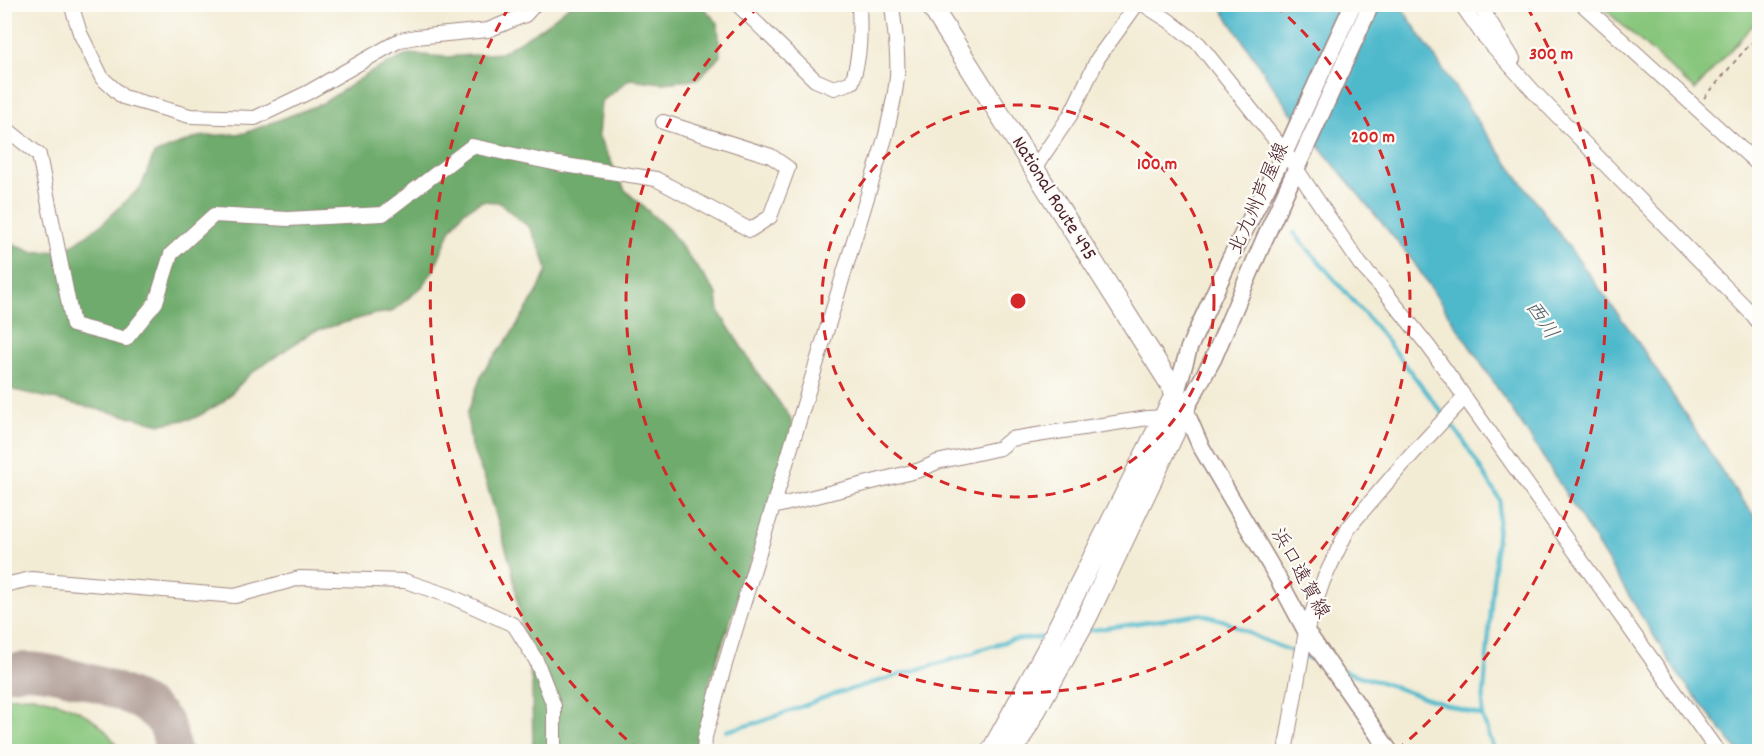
<svg xmlns="http://www.w3.org/2000/svg" width="1764" height="756" font-family="Dekko,'Klee One',sans-serif">
<rect width="100%" height="100%" fill="#fdfcf7"/>
<filter id="ink" filterUnits="userSpaceOnUse"><feTurbulence type="fractalNoise" baseFrequency=".0167" numOctaves="2"/><feDisplacementMap in="SourceGraphic" scale="12" xChannelSelector="R" yChannelSelector="G"/><feConvolveMatrix kernelMatrix="1 2 1 2 8 2 1 2 1" color-interpolation-filters="sRGB"/></filter>
<filter id="wash" filterUnits="userSpaceOnUse"><feTurbulence type="fractalNoise" baseFrequency=".008" numOctaves="4" result="noise"/><feDisplacementMap in="SourceGraphic" scale="24" xChannelSelector="R" yChannelSelector="G"/><feGaussianBlur stdDeviation="1.35" result="paint"/><feColorMatrix in="noise" values="0 0 0 0 0 0 0 0 0 0 0 0 0 0 0 0 0 1.4 0 .05"/><feComposite in="paint" operator="in"/></filter>
<g filter="url(#wash)">
<rect width="100%" height="100%" fill="#f3ecd5"/>
<path fill="#88c67d" stroke="#697254" stroke-width="1.5" d="M1600,5H1759V18L1695,90Z
M33,696C68,704 95,713 116,744C104,756 25,752 5,751V697Z"/>
<path fill="#6eab6c" stroke="#5c654c" stroke-width="1.5" d="M570,5H701L718,23L720,56L698,79L663,83L630,79L601,102L598,135L625,190L669,230L717,294L719,312L761,378L790,417L794,434L710,680L699,751H533L532,684L512,569L486,482L471,446L467,414L483,371L510,336L538,291L547,270L542,253L530,228L498,202L482,201L464,211L451,229L433,271L422,287L391,312L375,314L312,332L249,375L223,402L195,418L161,424L5,388L4,235L11,243L32,252L64,251L102,224L141,187L154,154L198,137L245,133L323,103L371,72L409,54L446,57L501,53L543,27Z"/>
<path fill="#4fb9cc" stroke="#4c6c7c" stroke-width="1.5" d="M1219,5H1400L1482,128L1634,336L1729,482L1759,522V751H1738L1677,673L1538,449L1413,261L1287,107Z"/>
<g fill="none" stroke-linecap="round" stroke-linejoin="round">
<path stroke="#4fb9cc" stroke-width="4" d="M1294,233L1375,326L1461,437L1500,500L1482,716L1495,752
M1086,631L1201,614L1225,621L1261,639L1319,662
M1341,670L1375,681H1378L1419,696L1482,716
M726,731L760,722L835,694L974,653L978,650L1012,640L1046,637"/>
<path stroke="#9e8680" stroke-width="36" d="M4,673C12,672 20,670 27,670C61,671 149,693 166,725C170,732 171,743 173,752"/>
</g>
</g>
<g filter="url(#ink)">
<g fill="none" stroke-linecap="round" stroke-linejoin="round">
<g stroke="#9e8680" stroke-width="16">
<path id="minor" d="M71,4L80,33L102,78L123,97L190,116L255,118L307,93L400,40L416,37L488,30L525,15L535,4
M737,4L815,80L834,88L852,82C861,54 860,34 859,4
M1143,4L1168,20L1199,44L1285,152L1360,264L1382,288L1429,347L1718,752
M1461,4L1482,34L1535,93L1753,315L1760,324
M1479,4L1513,59
M1582,4L1760,166
M4,127L39,155L73,325L126,339L156,302L171,254L214,215L288,219L383,214L472,146L558,164L656,179L750,230L770,217L788,168L771,156L663,122
M1034,169L1071,114L1098,58L1137,4
M773,507L920,470L937,462L1000,448L1011,439L1148,418L1164,417
M4,585L31,579L235,596L300,578L405,581L450,596L514,625L536,660L554,706V752
M704,752L705,737L725,664L886,135C890,115 896,95 897,75C899,52 894,28 892,4
M1285,752L1306,631L1323,581L1349,527L1403,464L1465,397"/>
</g>
<g stroke="#9e8680" stroke-width="19">
<path id="major" d="M1371,4L1264,240L1213,359L1185,410L1200,445L1275,573L1306,631L1390,752
M1176,393L1189,348L1230,259L1285,152L1353,4"/>
</g>
<g stroke="#9e8680" stroke-width="22">
<path id="highway" d="M930,4L1176,393L1185,410L1087,617L1013,752
M991,752L1046,651L1176,393"/>
</g>
<path stroke="#9e8680" stroke-width="2" stroke-dasharray="4.5 4.5" stroke-linecap="butt" d="M1704,98C1723,77 1739,54 1760,35"/>
<use href="#minor" stroke="#fff" stroke-width="14"/>
<use href="#major" stroke="#fff" stroke-width="16"/>
<use href="#highway" stroke="#fff" stroke-width="20"/>
</g>
</g>
<g fill="none" stroke="#d62828" stroke-width="3" stroke-dasharray="10 8">
<circle cx="1018" cy="301" r="196"/>
<path d="M1275 5A392 392 0 1 1 761 5"/>
<path d="M640 751A588 588 0 0 1 509 7M1527 7A588 588 0 0 1 1396 751"/>
</g>
<g text-anchor="middle" dominant-baseline="central" stroke-width="4.5" stroke-linejoin="round" paint-order="stroke">
<g font-size="20" fill="#4a1f2b" stroke="#fdfcf7">
<text transform="translate(1053 199) rotate(58)">National Route 495</text>
<text transform="translate(1260 199) rotate(-66)">北九州芦屋線</text>
<text transform="translate(1299 574) rotate(61)">浜口遠賀線</text>
</g>
<g font-size="21" font-style="italic" fill="#4c5d6b" stroke="#fdfcf7">
<text transform="translate(1540 321) rotate(56)">西川</text>
</g>
</g>
<circle cx="1018" cy="301" r="9" fill="#d62828" stroke="#fdfcf7" stroke-width="3"/>
<g font-size="18" text-anchor="middle" font-weight="bold" fill="#d62828" stroke="#fdfcf7" stroke-width="4.5" stroke-linejoin="round" paint-order="stroke">
<text x="1551" y="59">300 m</text>
<text x="1373" y="142">200 m</text>
<text x="1157" y="169">100 m</text>
</g>
<rect width="1764" height="756" fill="none" stroke="#fdfcf7" stroke-width="24"/>
</svg>
